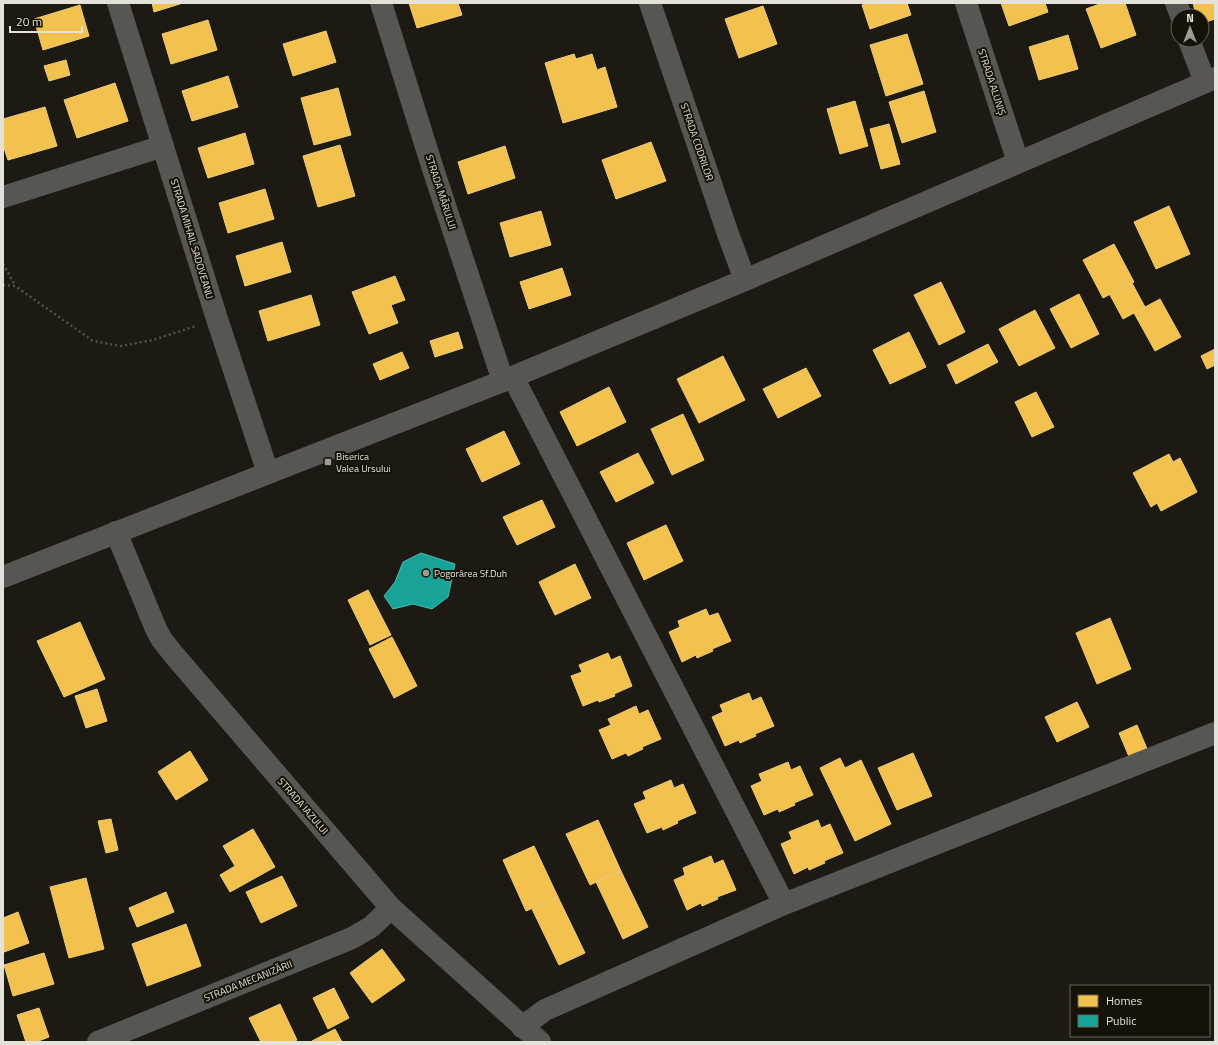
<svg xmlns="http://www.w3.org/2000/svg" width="1218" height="1045" font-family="'Titillium Web',sans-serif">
<rect width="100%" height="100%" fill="#1c1a13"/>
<path fill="#f2c14e" stroke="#eecb78" d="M152,3H183L154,12Z
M409,3H458L462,15L417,28Z
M869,3H907L911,15L870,29L862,5Z
M1001,3H1045L1048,12L1009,26Z
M1102,3H1125L1136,35L1101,48L1086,9Z
M1193,3H1215V19L1203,23L1202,16H1201L1199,10L1195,11Z
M80,5L89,36L43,50L34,19Z
M763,6L777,44L739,58L725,19Z
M208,20L217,50L171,64L162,34Z
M326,31L336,62L293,76L283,44Z
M907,34L923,84L886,96L870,45Z
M1068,35L1078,69L1039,80L1029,47Z
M574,54L576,59L592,54L597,70L605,67L617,107L563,123L545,63Z
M66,60L70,75L49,81L44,66Z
M228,76L238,107L192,121L182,91Z
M115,83L128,121L77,138L64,100Z
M338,88L351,135L314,145L301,98Z
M924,91L936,132L902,143L889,102Z
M855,101L868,146L840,154L827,109Z
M45,107L57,146L8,160L3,145V119Z
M889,124L900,164L881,169L870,129Z
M245,133L254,164L208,178L198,148Z
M651,142L666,181L616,199L602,160Z
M340,145L355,196L318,207L303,156Z
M505,146L515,178L468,194L458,162Z
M265,189L274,219L228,233L219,203Z
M1169,206L1190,254L1156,269L1134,222Z
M541,211L551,245L510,257L500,223Z
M282,242L291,272L245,286L236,256Z
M1114,244L1134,282L1103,298L1083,260Z
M562,268L571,295L529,309L520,282Z
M395,276L405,300L391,305L398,323L369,334L352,292Z
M941,282L965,332L939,345L914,295Z
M1132,283L1145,307L1123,319L1110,295Z
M1079,294L1099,334L1071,348L1050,309Z
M311,295L320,325L268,341L259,311Z
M1160,299L1181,337L1155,351L1134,313Z
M1035,310L1055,348L1019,366L999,329Z
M458,332L463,348L435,357L430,341Z
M909,332L926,367L890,384L873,350Z
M988,344L998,362L956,384L947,365Z
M1215,349V365L1207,369L1201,356Z
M402,352L409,368L380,380L373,364Z
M723,356L745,400L699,423L677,379Z
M806,368L821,396L778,418L763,389Z
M609,387L626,422L577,446L560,412Z
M1036,392L1054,427L1032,437L1015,402Z
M683,414L704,460L672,475L651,429Z
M504,431L520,464L482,482L466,449Z
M638,453L654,483L616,502L600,472Z
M1169,454L1173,462L1180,458L1197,492L1161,511L1157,503L1151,507L1133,473Z
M542,500L555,527L517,545L503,517Z
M666,525L683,561L644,580L627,543Z
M575,564L591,598L555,615L539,582Z
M368,590L391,635L370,645L348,600Z
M706,609L709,616L718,613L731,641L712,649L713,651L697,658L696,655L682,662L669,632L680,627L678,621Z
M1110,618L1131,669L1097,684L1076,633Z
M80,622L105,679L64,697L37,641Z
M392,637L417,686L394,698L369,649Z
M608,653L611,660L620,656L632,686L614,694L615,696L599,702L598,700L583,706L571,676L582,672L579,665Z
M97,689L107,721L86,728L75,696Z
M749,693L752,701L761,697L774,726L755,734L756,736L740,743L739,740L725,746L712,717L723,712L720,705Z
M1077,702L1089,727L1057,742L1045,717Z
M636,706L639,714L648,710L661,739L642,747L643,749L628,756L626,753L612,759L599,730L611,725L608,719Z
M1137,725L1148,751L1130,759L1119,733Z
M190,751L208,780L176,800L158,772Z
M913,753L932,796L897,810L878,768Z
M840,758L845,768L861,760L891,824L855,841L820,768Z
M788,762L791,770L800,766L813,795L794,803L795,805L779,812L778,809L764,815L751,786L762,781L759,774Z
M671,780L674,788L683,784L696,813L677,821L678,823L663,830L662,827L647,833L634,804L646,799L643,792Z
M111,819L118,850L106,853L98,821Z
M598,820L621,871L590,885L566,834Z
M818,820L821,828L830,824L843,853L824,861L825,863L809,870L808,867L794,874L781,844L792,839L789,832Z
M253,829L275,867L230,892L220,875L235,866L223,846Z
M534,846L558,897L526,911L503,860Z
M711,856L714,864L723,860L736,890L717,897L718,899L702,906L701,903L687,910L674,880L685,875L683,868Z
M621,871L648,927L623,939L596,882Z
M282,876L297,906L261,923L246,892Z
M86,878L104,949L69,958L50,887Z
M166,892L174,912L137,927L129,908Z
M558,897L585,953L559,965L532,909Z
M18,912L29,943L4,952L3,918Z
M186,924L201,966L147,986L132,944Z
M382,949L405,980L372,1003L350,973Z
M44,953L54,984L13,996L4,965Z
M334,988L349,1018L328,1029L313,998Z
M280,1004L297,1040L292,1042H261L249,1018Z
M39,1008L49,1037L36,1042H26L17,1015Z
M335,1029L342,1042H312V1041Z"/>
<path fill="#17a398" stroke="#54b6ac" d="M421,553L455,564L448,597L432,609L413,604L393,609L384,596L395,582L403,562Z"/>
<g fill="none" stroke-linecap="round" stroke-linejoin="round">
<path stroke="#53524e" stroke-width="2.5" stroke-dasharray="2 3" stroke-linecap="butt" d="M3,264L15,285
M3,285L15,286L93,341L121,346L153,340L196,326"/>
<path stroke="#565653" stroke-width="22" d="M118,3L217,319L268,473
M381,3L432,166L503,381
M650,3L728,234L745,280
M966,3L1018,162
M1176,3L1181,16
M1189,40L1205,82
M3,197L163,146
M513,377L784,904
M116,532L156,629L162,640L174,655L391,908L540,1042
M522,1027L545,1010L784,904L1215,733
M98,1042L352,938L371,927L391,908"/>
<path stroke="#585652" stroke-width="22" d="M3,577L503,381L745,280L1215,78"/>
</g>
<g fill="#9e9b94" stroke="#171207" stroke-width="1.5">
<rect x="324" y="458" width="8" height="8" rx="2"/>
<circle cx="426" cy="573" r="4"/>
</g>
<g text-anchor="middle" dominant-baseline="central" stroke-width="4" stroke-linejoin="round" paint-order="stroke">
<g font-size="10" fill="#e4e1d9" stroke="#171207">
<text transform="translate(992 82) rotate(72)">STRADA ALUNIȘ</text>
<text transform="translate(697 142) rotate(71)">STRADA CODRILOR</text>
<text transform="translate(441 192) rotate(72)">STRADA MĂRULUI</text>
<text transform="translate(192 239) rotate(73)">STRADA MIHAIL SADOVEANU</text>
<text transform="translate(303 806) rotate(49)">STRADA IAZULUI</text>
<text transform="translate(248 981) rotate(-22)">STRADA MECANIZĂRII</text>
</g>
<g font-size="10" fill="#e4e1d9" stroke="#171207" text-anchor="start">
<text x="336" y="456">Biserica<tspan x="336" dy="12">Valea Ursului</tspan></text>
<text x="434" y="573">Pogorârea Sf.Duh</text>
</g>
</g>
<rect width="1218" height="1045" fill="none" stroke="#e4e1d9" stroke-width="8"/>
<rect x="1070" y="985" width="140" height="52" fill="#171207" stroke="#69655b"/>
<rect x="1078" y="995" width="20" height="12" fill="#f2c14e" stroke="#69655b"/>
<text x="1106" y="1005" font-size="12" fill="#e4e1d9">Homes</text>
<rect x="1078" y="1015" width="20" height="12" fill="#17a398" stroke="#69655b"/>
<text x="1106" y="1025" font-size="12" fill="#e4e1d9">Public</text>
<g transform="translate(1190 28)"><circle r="19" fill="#171207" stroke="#69655b"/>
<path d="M0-3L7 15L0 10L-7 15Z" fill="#9e9b94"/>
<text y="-6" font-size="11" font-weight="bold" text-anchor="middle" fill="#e4e1d9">N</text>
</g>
<path d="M10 26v6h72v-6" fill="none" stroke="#e4e1d9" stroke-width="2"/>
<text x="16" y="26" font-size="12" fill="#e4e1d9" stroke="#171207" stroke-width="3" paint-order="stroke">20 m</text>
</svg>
